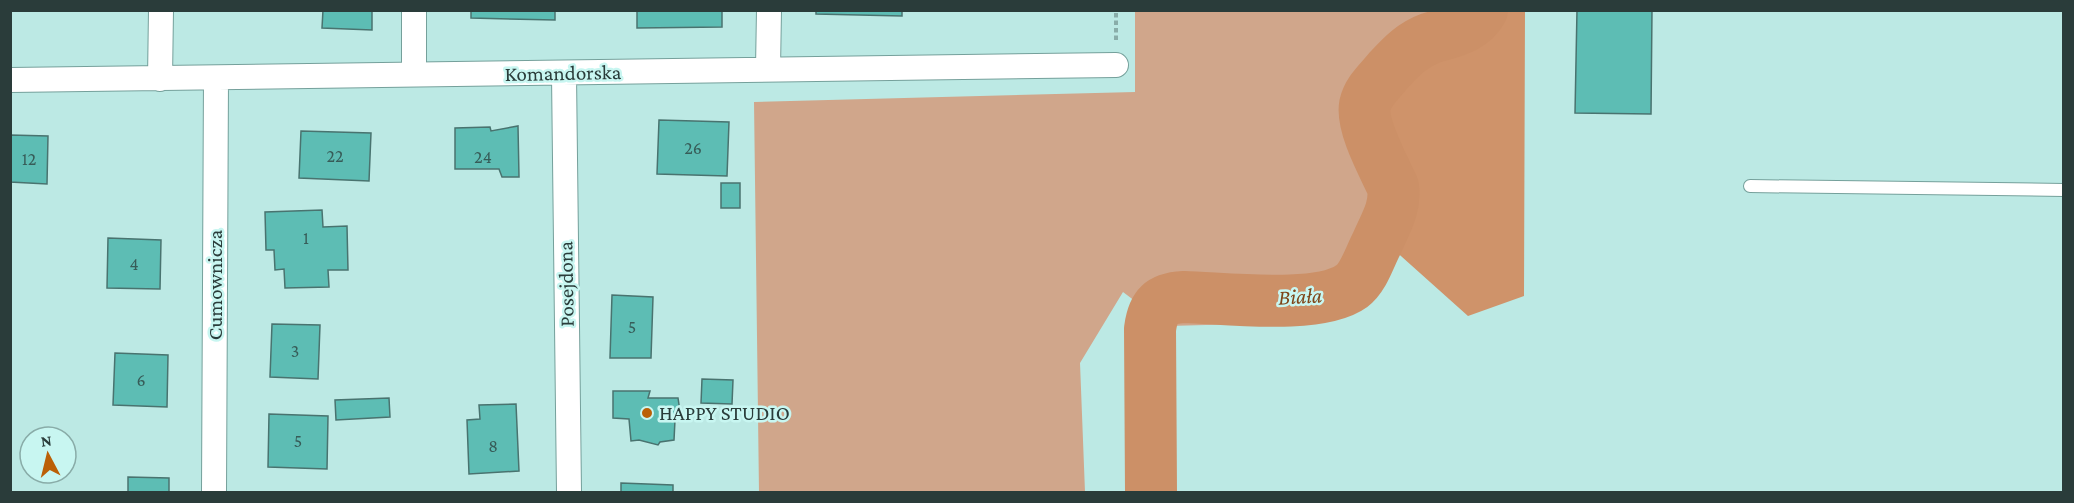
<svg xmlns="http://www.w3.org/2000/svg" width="2074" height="503" font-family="'Crimson Pro',serif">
<rect width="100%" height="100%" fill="#bce9e4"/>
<path fill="#d0a68b" d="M1135,11H1508L1488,40L1417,64L1379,113L1414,193L1392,248L1357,311L1321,322L1168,326L1123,292L1080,363L1085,492H759L754,102L1135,92Z"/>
<path fill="#cf936a" d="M1508,11H1525L1524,296L1468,316L1392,248L1414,193L1379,113L1417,64L1488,40Z"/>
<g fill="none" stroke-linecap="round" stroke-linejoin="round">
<path stroke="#cc9067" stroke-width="52" d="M1151,492L1150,329C1153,306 1161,298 1184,297C1226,298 1319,310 1352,286C1364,277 1370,256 1377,243C1385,224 1396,208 1393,187C1384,167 1361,126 1365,105C1368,91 1380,81 1388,71C1402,56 1412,45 1431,38C1450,32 1472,29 1482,10"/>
</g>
<path fill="#5dbdb4" stroke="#49736f" stroke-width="1.5" d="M323,10H372V30L322,28Z
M471,10H555V20L471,18Z
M637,10H722V27L637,28Z
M816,10H902V16L816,14Z
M1577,10H1652L1651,114L1575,113Z
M659,120L729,122L727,176L657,174Z
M518,126L519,177H502L499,169H455V128L490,127L491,131Z
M301,131L371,133L369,181L299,178Z
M10,135L48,136L47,184L10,182Z
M721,183H740V208H721Z
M322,210L323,227L347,226L348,270H328L329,287L285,288L284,269L275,270L274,250H266L265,212Z
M108,238L161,240L160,289L107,288Z
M612,295L653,297L651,358H610Z
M272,324L320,325L318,379L270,377Z
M115,353L168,355L167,407L113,405Z
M702,379L733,380L732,404L701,403Z
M613,391H650L648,398H678L681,418L675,420L674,440L660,442L658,445L639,440L631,441L629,419L613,418Z
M389,398L390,417L336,420L335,400Z
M516,404L519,471L469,474L467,420L480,419L479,405Z
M269,414L328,416L327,469L268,467Z
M128,477L169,478V492H128Z
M621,483L673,485V492H621Z"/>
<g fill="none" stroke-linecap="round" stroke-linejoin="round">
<g stroke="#75a09b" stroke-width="14">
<path id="lane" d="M1750,186L2064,190"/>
</g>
<g stroke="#75a09b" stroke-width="26">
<path id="street" d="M768,68L769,10
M414,74V10
M564,75L569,492
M160,79L161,10
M10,80L1116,65
M214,492L216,78"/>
</g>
<path stroke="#89ada9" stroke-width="4" stroke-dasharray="4.5 3" stroke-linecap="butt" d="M1116,40V10"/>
<use href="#lane" stroke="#fff" stroke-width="12"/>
<use href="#street" stroke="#fff" stroke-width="24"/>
</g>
<circle fill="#bb6007" stroke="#c8f6f1" stroke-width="2" cx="647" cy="413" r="6"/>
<g text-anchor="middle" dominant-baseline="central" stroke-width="5" stroke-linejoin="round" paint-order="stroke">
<g font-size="18" fill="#375c58">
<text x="693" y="148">26</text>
<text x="335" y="156">22</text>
<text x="483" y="157">24</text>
<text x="29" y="159">12</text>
<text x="306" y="238">1</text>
<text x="134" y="264">4</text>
<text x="632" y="327">5</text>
<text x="295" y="351">3</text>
<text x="141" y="380">6</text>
<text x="298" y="441">5</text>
<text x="493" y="446">8</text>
</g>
<g font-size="21" fill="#2a3c3a" stroke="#c8f6f1">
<text transform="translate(563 73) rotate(-1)">Komandorska</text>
<text transform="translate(566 284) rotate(-91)">Posejdona</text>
<text transform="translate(215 285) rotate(-90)">Cumownicza</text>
</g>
<g font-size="21" fill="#2a3c3a" stroke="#c8f6f1" text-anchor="start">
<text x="659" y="413">HAPPY STUDIO</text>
</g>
<g font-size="22" font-style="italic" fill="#7e4518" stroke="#c8f6f1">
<text transform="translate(1300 296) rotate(-3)">Biała</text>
</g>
</g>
<rect width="2074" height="503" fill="none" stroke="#2a3c3a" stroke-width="24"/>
<g transform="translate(48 455) rotate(353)"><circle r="28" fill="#c8f6f1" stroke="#89aca8" stroke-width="1.5"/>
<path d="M0-4.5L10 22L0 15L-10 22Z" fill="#bb6007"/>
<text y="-9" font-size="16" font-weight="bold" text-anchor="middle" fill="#2a3c3a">N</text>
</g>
</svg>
